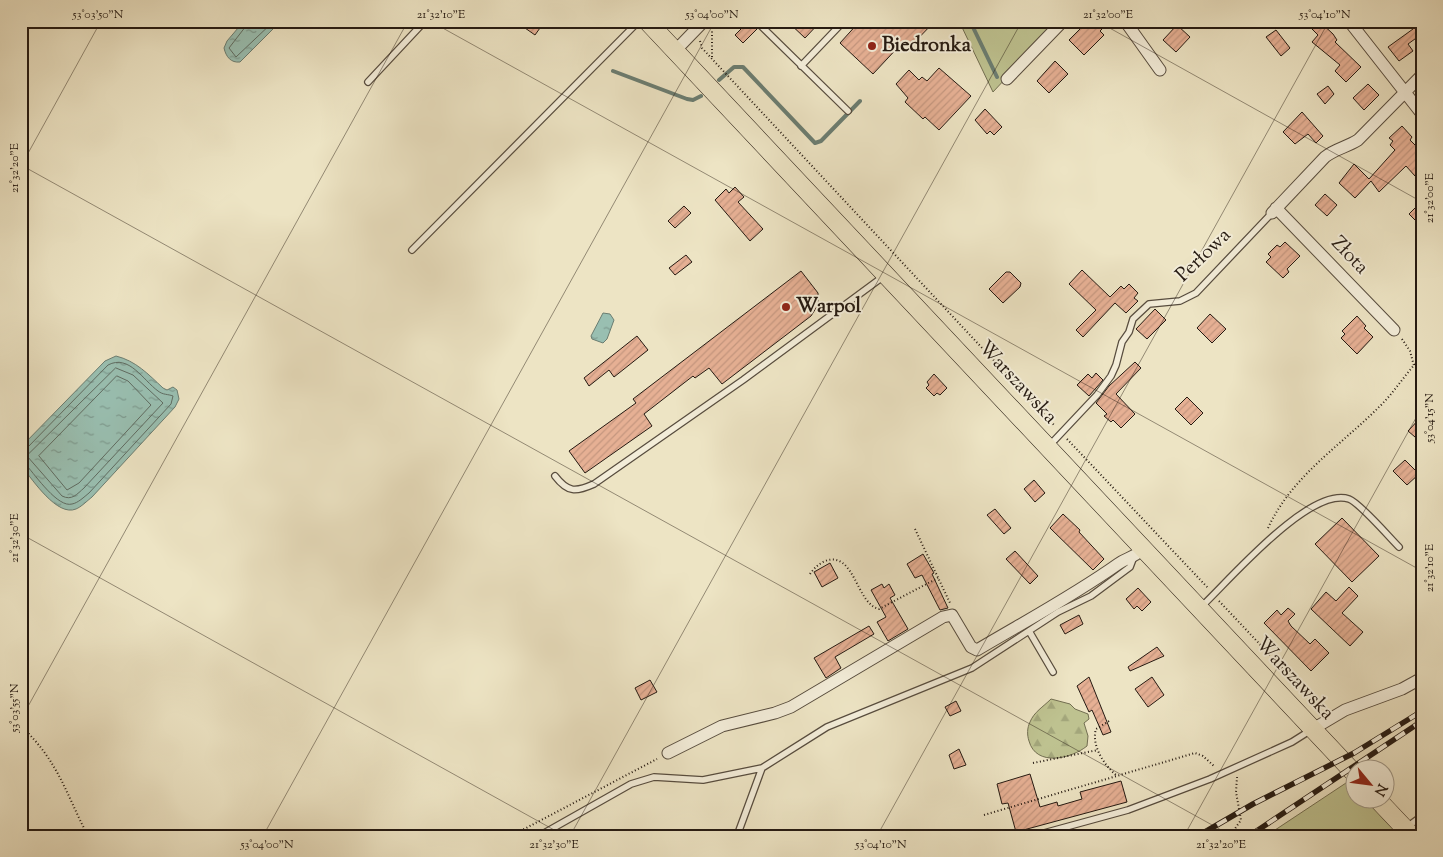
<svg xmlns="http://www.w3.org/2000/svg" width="1443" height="857" font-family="'Sorts Mill Goudy',serif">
<defs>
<pattern id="forest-firs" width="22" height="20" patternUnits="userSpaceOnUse" patternTransform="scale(1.25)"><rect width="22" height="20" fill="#bec290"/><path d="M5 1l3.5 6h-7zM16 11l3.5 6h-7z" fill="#a3a67b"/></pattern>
<pattern id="water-ripples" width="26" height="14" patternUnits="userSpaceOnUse" patternTransform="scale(1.25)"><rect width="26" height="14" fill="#99bfb1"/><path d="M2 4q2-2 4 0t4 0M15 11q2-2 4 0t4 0" fill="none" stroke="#7d9a8f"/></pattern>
<pattern id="building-hatch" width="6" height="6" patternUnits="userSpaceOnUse" patternTransform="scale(1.25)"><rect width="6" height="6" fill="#e6b094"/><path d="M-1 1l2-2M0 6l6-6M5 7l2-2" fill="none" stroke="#c5977f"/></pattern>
</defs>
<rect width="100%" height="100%" fill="#ede4c4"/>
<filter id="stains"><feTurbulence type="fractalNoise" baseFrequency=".004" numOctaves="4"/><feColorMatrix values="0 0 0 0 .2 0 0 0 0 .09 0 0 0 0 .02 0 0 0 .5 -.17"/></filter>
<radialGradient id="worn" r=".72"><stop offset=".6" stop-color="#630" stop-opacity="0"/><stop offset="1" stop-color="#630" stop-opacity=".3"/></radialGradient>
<path fill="#bec290" stroke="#726e51" d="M959,21H1059L993,92Z
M1349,781L1355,788L1356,800H1367L1400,836H1266Z"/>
<path fill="url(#forest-firs)" stroke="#726e51" d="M1051,699L1070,704L1075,709L1088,714L1089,719L1084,723L1088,736L1087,746C1071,759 1036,767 1029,741C1027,735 1027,728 1030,722C1034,712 1043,707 1051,699Z"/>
<path fill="url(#water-ripples)" stroke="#6b7d71" d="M244,21H281L240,62C231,63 226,57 224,48L227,41Z
M603,313L610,314L614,320L607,339L603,343L592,339L591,336Z
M116,356C136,361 148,374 163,388L167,390L173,387L177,390L179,399L175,407L92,497C87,501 81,507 76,509C57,517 33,480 22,467L21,447L105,361Z"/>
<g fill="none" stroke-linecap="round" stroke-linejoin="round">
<path stroke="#5f6c62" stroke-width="1" d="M247,21L246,26L229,48L236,57L274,21
M116,368L133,375L163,403L84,488C77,494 72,501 62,496L27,456Z
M117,376L128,381L151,405L79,483L67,490L39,456Z
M21,450L27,448L108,365C129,354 143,380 158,391C163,395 168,394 173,396L171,404L89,493C84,497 78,503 72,504C58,508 36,476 27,466L21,464"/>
<path stroke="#6b7d71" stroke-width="4" d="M970,21L997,77
M613,71L687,99L693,100L701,96
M719,80L734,67H743L815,143L821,141L860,101"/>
</g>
<path fill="url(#building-hatch)" stroke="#251a12" d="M515,21H545L535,35Z
M749,21L757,29L743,43L735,35Z
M787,21H821L805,38Z
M860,21H935L908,49L902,43L873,74L840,43Z
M1088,21H1095L1102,29L1100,31L1104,35L1084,55L1069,40Z
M1304,21H1319L1333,34L1337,40L1335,42L1361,67L1346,82L1335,71L1340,65L1312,42L1318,35Z
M1408,21H1422V41L1419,36L1408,44L1413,51L1399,61L1388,47L1413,29Z
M1177,25L1190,37L1176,52L1163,40Z
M1276,30L1290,48L1281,56L1266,37Z
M1055,61L1068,74L1049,93L1037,81Z
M939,68L971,96L939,130L925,117L923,119L905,102L908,98L896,84L909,70L919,80L922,77L927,81Z
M1368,84L1379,95L1364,110L1353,98Z
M1328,86L1334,94L1325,104L1317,94Z
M985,109L1002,127L994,135L990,131L987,134L975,120Z
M1302,112L1323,136L1316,143L1308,134L1295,144L1283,132Z
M1402,126L1412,137L1410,140L1422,152V170L1415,176L1406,166L1379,192L1371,181L1355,198L1339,183L1354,164L1369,179L1395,150L1390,145L1393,141L1389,138Z
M735,187L744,197L738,202L763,229L750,241L715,200L726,189L729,193Z
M1325,194L1337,205L1327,216L1315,205Z
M1422,201V227L1409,214Z
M684,206L691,213L675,228L668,221Z
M1285,242L1300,256L1287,269L1289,272L1283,278L1266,262L1271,257L1268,254L1277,245L1280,247Z
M686,255L692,262L675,275L669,268Z
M1082,270L1110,297L1121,286L1124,289L1129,284L1138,293L1134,298L1138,301L1126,313L1115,303L1083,337L1076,330L1096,310L1069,284Z
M801,271L818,293V305L811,316L722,384L709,368L695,378L693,376L644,414L652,426L585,473L569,451L636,403L633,399Z
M1006,272H1010L1021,283L1020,287L1003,303L989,289Z
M1155,309L1166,320L1147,339L1136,329Z
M1210,314L1226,329L1212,343L1197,328Z
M1357,316L1366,326L1364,328L1373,337L1357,354L1341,338L1345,334L1342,331Z
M637,336L648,350L614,377L609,370L589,386L584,378Z
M1135,362L1141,368L1116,394L1135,414L1121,428L1113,420L1111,422L1104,416L1107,414L1096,403L1109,386Z
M1096,373L1103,380L1089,396L1077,385L1088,374L1092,378Z
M934,374L947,388L940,395L937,393L934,396L926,388L929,385L927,382Z
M1187,397L1203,413L1191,425L1175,409Z
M1422,416V430L1415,437L1408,431Z
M1405,460L1419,474L1407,485L1393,471Z
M1034,480L1045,493L1035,502L1024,489Z
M995,509L1011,528L1004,534L987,515Z
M1063,514L1080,530L1079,532L1104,559L1093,570L1050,528Z
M1342,518L1379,556L1352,582L1315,544Z
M1015,551L1038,576L1030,584L1006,559Z
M923,554L934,573L932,574L948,608L940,610L922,575L915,578L907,564Z
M830,563L838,578L822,587L814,572Z
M882,584L884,588L889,584L895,595L890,598L908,629L888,641L877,622L886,617L871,590Z
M1349,587L1358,596L1342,613L1363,632L1350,646L1311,609L1326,592L1336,601Z
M1138,588L1151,602L1142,611L1137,606L1134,609L1126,599Z
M1288,608L1295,614L1288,621L1291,626L1310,644L1315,639L1329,653L1311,671L1264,623L1277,610L1281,615Z
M1079,615L1083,624L1065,634L1060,625Z
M869,626L874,634L835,657L841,668L826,678L814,658Z
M1157,647L1164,656L1130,671L1128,667Z
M1089,677L1111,732L1103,735L1092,710L1089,712L1077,686Z
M1152,677L1164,695L1148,707L1135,689Z
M650,680L657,692L641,700L635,688Z
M956,701L961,711L950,716L945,707Z
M959,749L966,765L954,769L949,755Z
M1030,774L1040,807L1057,802L1058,806L1082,799L1080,792L1121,781L1127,802L1016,832L1008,803L1002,804L997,784Z"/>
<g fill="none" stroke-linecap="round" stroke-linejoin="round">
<g stroke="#574c3e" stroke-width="8">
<path id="lane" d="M756,21L848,111
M801,66L844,21
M368,82L425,21
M412,250L639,21
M1049,446L1097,395L1111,376L1116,365L1122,342L1129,332L1133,319L1149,304L1180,301L1196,293L1272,213
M555,476C568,493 576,492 594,484L743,380L884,276
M1201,607C1229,581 1309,486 1349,499C1360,503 1389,537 1399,547
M1029,631L1053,672
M1407,827L1422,816
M539,836L631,784L654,777L703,780L762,768L827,727L972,668L1058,612L1091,596L1130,567L1133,559
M737,836L762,768
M1033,836L1128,810L1210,779L1292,742L1311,730"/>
</g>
<g stroke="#574c3e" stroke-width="13">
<path id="street" d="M1125,21L1160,70
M1349,21L1422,114
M675,51L704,21
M1007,79L1063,21
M1276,208L1394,330
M1272,213L1325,157C1335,149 1347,147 1358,140L1422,75
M1313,729L1345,710L1402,689L1422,678
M668,753L722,726L775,713L791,707L943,617L952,615L971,647L977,650C1024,622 1073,596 1118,564C1128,557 1132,559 1143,549"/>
</g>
<g stroke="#251a12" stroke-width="19">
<path id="primary" d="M647,21L1356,775
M1378,800L1412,836"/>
</g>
<path stroke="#251a12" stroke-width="2" stroke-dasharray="1 2.5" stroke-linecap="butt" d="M674,21L682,27
M700,41L702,48L713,60L1055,426
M712,57V30
M1402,339L1410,351L1414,366
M1067,439L1208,588
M1268,528C1292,476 1340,446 1379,407C1395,392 1406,372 1422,357
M915,529L950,603
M810,574C814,568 819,564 825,561C855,550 856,604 879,609L938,578
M1219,601L1322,710
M1109,721L1096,729C1091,745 1104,765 1116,775
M21,726C59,762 65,792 88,836
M1033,763L1098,750
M984,815L1195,753L1203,756L1215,767
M511,836L657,759
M1224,836L1234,830L1241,820L1236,792L1237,777"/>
<use href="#lane" stroke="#f3edd9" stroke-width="5.5"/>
<use href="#street" stroke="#f3edd9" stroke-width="11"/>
<use href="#primary" stroke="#ede4c4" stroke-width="18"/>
<g stroke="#251a12" stroke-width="5.5">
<path id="rail" d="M1198,836L1253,804L1354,753L1422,711
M1249,836L1422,721"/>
</g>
<use href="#rail" stroke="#f3edd9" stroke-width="4" stroke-dasharray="11" stroke-linecap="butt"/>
</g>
<path fill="none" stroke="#251a12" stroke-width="1" stroke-opacity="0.45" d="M430,21L1422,571M1097,21L1422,202M21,165L1232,836M21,166L101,21M21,534L565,836M21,719L408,21M263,836L715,21M570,836L1022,21M877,836L1329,21M1184,836L1422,407"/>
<g fill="#8f2418" stroke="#f3edd9" stroke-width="2">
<circle cx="872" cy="46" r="5"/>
<circle cx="786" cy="307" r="5"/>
</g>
<g text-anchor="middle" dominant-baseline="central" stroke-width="4" stroke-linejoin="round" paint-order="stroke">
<g font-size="20" font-weight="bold" fill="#251a12" stroke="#f3edd9" text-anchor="start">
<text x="882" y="46">Biedronka</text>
<text x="796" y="307">Warpol</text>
</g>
<g font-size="20" fill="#251a12" stroke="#f3edd9">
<text transform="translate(1204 256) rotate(-44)">Perłowa</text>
<text transform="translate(1349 256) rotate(46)">Złota</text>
<text transform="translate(1017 383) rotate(47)">Warszawska</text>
<text transform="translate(1294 679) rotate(47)">Warszawska</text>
</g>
</g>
<rect width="1443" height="857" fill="none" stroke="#ede4c4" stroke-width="55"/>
<g transform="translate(1370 784) rotate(119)"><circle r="24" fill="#f3edd9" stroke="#a19989"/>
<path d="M0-4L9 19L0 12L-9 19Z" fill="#8f2418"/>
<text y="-8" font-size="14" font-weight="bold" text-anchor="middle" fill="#251a12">N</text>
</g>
<rect x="28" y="28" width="1388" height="802" fill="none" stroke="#251a12" stroke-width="2"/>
<g font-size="12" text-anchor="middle" fill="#251a12">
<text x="98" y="18">53°03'50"N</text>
<text x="441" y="18">21°32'10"E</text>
<text x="712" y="18">53°04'00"N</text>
<text x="1108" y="18">21°32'00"E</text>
<text x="1325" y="18">53°04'10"N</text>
<text transform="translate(14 168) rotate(-90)" y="4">21°32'20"E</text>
<text transform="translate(1429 198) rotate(-90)" y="4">21°32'00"E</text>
<text transform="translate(1429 418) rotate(-90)" y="4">53°04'15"N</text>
<text transform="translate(14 538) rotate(-90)" y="4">21°32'30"E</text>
<text transform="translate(1429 568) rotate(-90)" y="4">21°32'10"E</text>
<text transform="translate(14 708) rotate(-90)" y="4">53°03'55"N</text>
<text x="267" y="848">53°04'00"N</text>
<text x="554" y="848">21°32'30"E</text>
<text x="881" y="848">53°04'10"N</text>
<text x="1221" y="848">21°32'20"E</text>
</g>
<rect width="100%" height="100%" filter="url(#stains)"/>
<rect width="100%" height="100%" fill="url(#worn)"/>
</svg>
